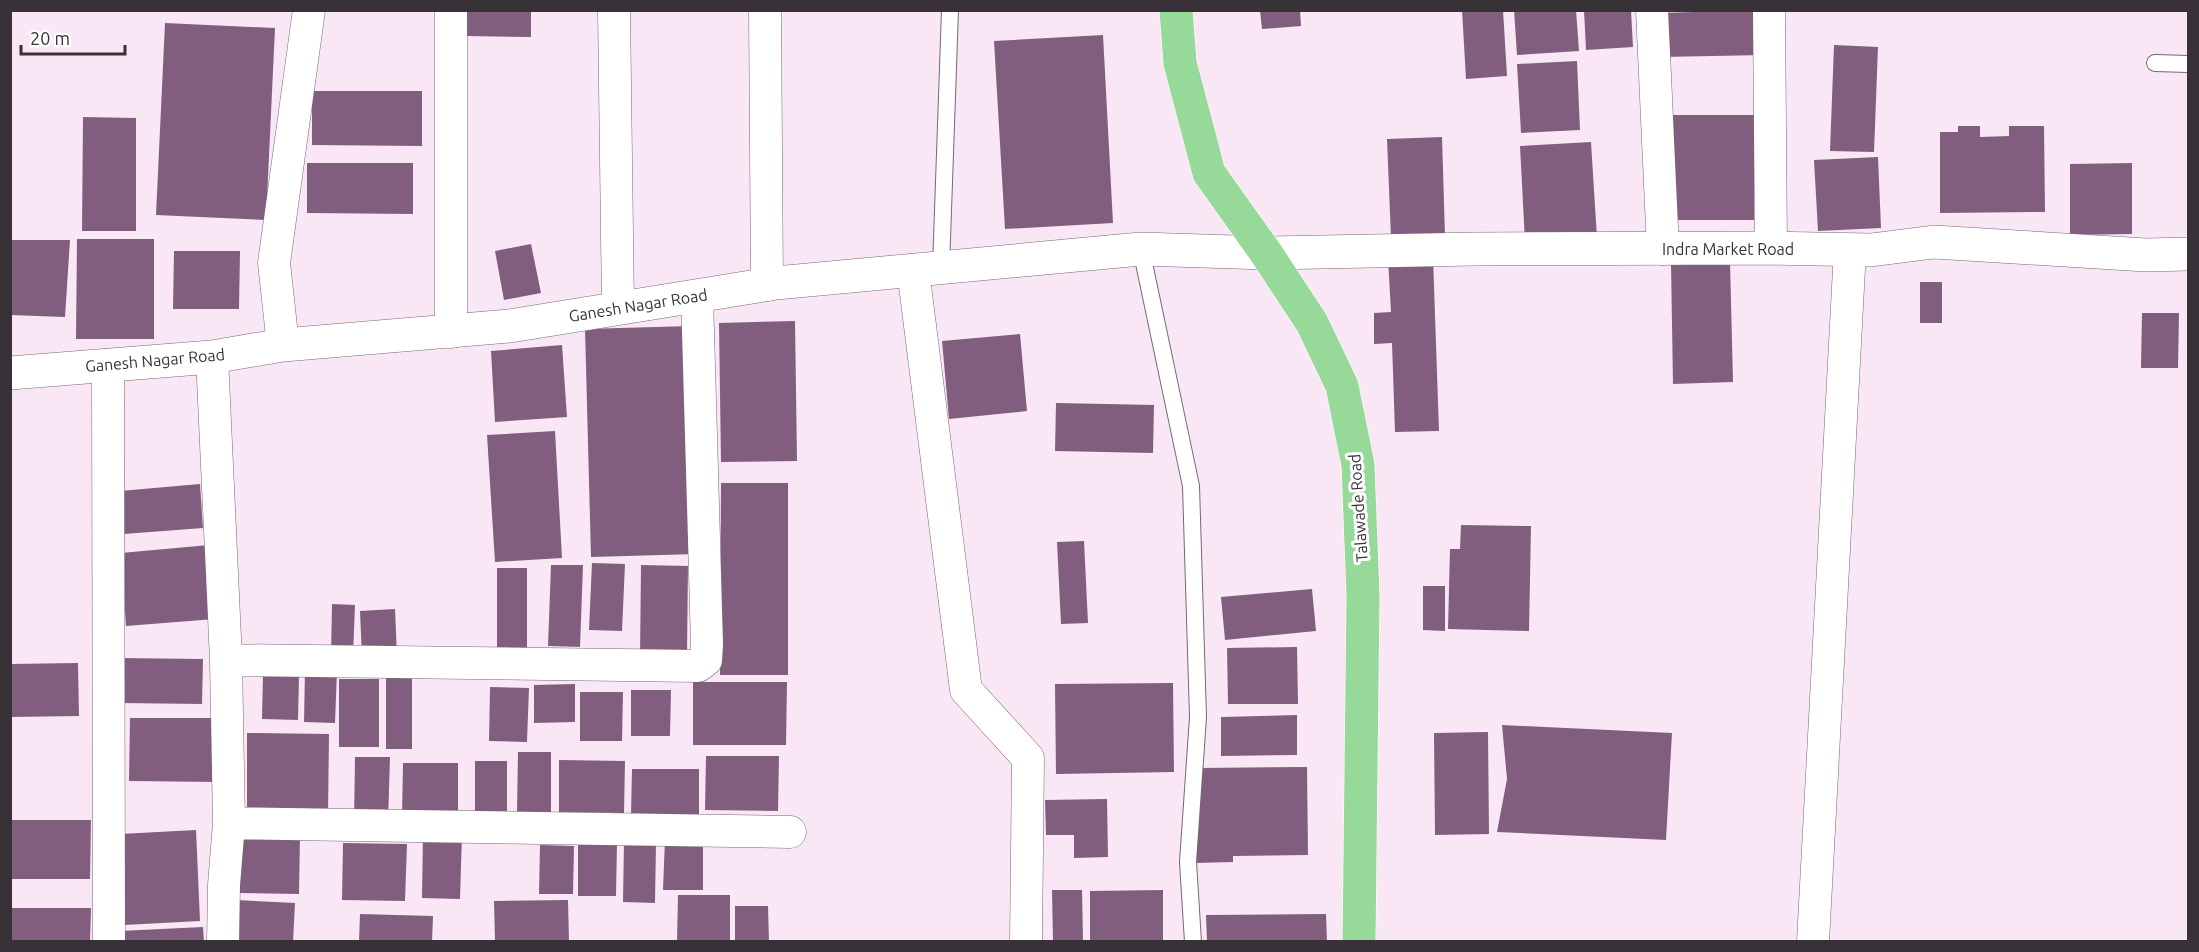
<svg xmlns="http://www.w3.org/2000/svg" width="2199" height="952" font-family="Ubuntu,sans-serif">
<rect width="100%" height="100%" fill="#f9e7f6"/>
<path fill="#815e7e" d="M466,10H531V37L466,36Z
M1260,10H1300L1301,26L1262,29Z
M1462,10H1503L1507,76L1466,79Z
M1514,10H1576L1579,51L1517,55Z
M1584,10H1631L1633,47L1586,50Z
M1762,10L1764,55L1661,57L1660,13Z
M165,23L275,28L266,220L156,215Z
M1103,35L1113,223L1005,229L994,41Z
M1834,45L1878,47L1874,152L1830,151Z
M1577,61L1580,130L1521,133L1517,64Z
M312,91H422V146L312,145Z
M1673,115H1755L1754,220H1672Z
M83,117L136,118V231H82Z
M1958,126H1980V137L2009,136V126H2044L2045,212L1940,213V132H1958Z
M1442,137L1445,236L1391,238L1387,139Z
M1591,142L1597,238L1525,242L1520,146Z
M1878,157L1881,228L1818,231L1814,160Z
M307,163H413V214L307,213Z
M2132,163V234L2070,235V164Z
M77,239H154V339H76Z
M10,240H70L65,317L10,315Z
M531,244L541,293L504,300L495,251Z
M174,251H240L239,309H173Z
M1433,257L1439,431L1395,432L1392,343L1374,344V313L1391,312L1388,259Z
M1730,262L1733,382L1673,384L1671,264Z
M1920,282H1942V323H1920Z
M2142,313H2179L2178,368H2141Z
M795,321L797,461L721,462L719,323Z
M691,326L696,554L591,557L585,329Z
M1020,334L1027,411L949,419L942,341Z
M562,345L567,417L495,422L491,351Z
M1056,403L1154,405L1153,453L1055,451Z
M555,431L562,558L495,562L487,435Z
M721,483H788V675H720Z
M200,484L203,528L124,534L120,491Z
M1461,525L1531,526L1529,631L1448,629L1450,549H1460Z
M1084,541L1088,623L1061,624L1057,542Z
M209,545L215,619L126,626L121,553Z
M592,563L625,564L622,631L589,630Z
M551,565H583L580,647L548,646Z
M641,565L688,566L687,653L640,657Z
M497,568H527V663H497Z
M1423,586H1445V631L1423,630Z
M1312,589L1316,631L1225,640L1221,597Z
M332,604L355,605L353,655H331Z
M395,609L397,656L362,658L360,611Z
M1297,647L1298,704H1228L1227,648Z
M119,658L203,659L202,704L119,703Z
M78,663L79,716L10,717V664Z
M305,670L337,671L335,723L304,722Z
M386,671H412V749H386Z
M263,674L299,675L298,720L262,719Z
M339,679H379V747H339Z
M693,682H787L786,745H693Z
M1173,683L1174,772L1056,774L1055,684Z
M575,684V722L534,723V685Z
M490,687L529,688L527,742L489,741Z
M631,690H671L670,736H631Z
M580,692H623L622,741H580Z
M1297,715V755L1221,756V717Z
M130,718H218V782L129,781Z
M1502,725L1672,733L1666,840L1497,832L1507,779Z
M1488,732L1489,834L1435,835L1434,733Z
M247,733L329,734L328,815L247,814Z
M518,752H551V812H517Z
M706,756H779L778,811L705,810Z
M355,757H390L388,823L354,822Z
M559,760L625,761L624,813L559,812Z
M475,761H507V819H475Z
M403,763H458V817L402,816Z
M1307,767L1308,855L1233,856V862L1195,863L1199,768Z
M632,769H699V815L631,814Z
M1107,799L1108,857L1074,858V835H1046L1045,800Z
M10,820H91L90,879H10Z
M196,830L200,921L124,925L120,834Z
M240,834L300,835L299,894L240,893Z
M423,834H462L460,899L422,898Z
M665,839L703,840V890H663Z
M578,842L617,843L616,896H578Z
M624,842H656L655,903L623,902Z
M343,843L407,844L405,901L342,900Z
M540,845L574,846L573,894H539Z
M1052,890H1082L1083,942H1053Z
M1163,890V942H1090V891Z
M678,895H730V942H677Z
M236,900L295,903L293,942H235Z
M568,900L569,942H495L494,901Z
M735,906H768L769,942H735Z
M10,908H91L90,942H10Z
M360,914L433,916L432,942H359Z
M1326,914L1327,942H1207L1206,915Z
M203,927L204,942H121L120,931Z"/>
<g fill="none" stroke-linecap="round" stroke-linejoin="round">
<g stroke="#766774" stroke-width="18">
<path id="service" d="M2155,63L2188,64
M1141,249L1191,486L1198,717L1188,862L1193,942
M941,268L950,10"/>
</g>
<g stroke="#766774" stroke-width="33">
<path id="minor" d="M614,10L618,308
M765,10L767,285
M1652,10L1663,249
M1769,10L1771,248
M913,270L966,690L1028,758L1026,942
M451,332V10
M283,345L274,263L309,10
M212,357L226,660L229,823L224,885L223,942
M108,365L109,942
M226,660L698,666L706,660L707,644L697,296
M229,823L790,832
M1813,942L1850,250"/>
</g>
<g stroke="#766774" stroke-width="34">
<path id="tertiary" d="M10,373L212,357L283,345L510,326L776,283L1141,249L1266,253L1475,249L1771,248L1871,250L1934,242L2146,255L2188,254"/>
</g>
<g stroke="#fff" stroke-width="34">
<path id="primary" d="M1176,10L1180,63L1209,173L1266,253L1312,323L1342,386L1358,465L1363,596L1359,942"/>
</g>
<use href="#service" stroke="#fff" stroke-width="16"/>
<use href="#minor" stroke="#fff" stroke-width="32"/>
<use href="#tertiary" stroke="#fff" stroke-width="33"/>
<use href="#primary" stroke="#97d999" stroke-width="33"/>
</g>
<g text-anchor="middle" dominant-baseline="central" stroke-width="6" stroke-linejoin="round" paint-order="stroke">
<g font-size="16" fill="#383137" stroke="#fff">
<text x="1728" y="249">Indra Market Road</text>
<text transform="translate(638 305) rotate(-9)">Ganesh Nagar Road</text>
<text transform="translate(155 360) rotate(-5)">Ganesh Nagar Road</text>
<text transform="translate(1358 508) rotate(-94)">Talawade Road</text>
</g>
</g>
<rect width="2199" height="952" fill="none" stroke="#383137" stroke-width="24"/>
<path d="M21 45v9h104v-9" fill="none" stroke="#383137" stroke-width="3"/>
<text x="30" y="45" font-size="18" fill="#383137" stroke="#ffffff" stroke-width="4.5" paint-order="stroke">20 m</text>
</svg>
